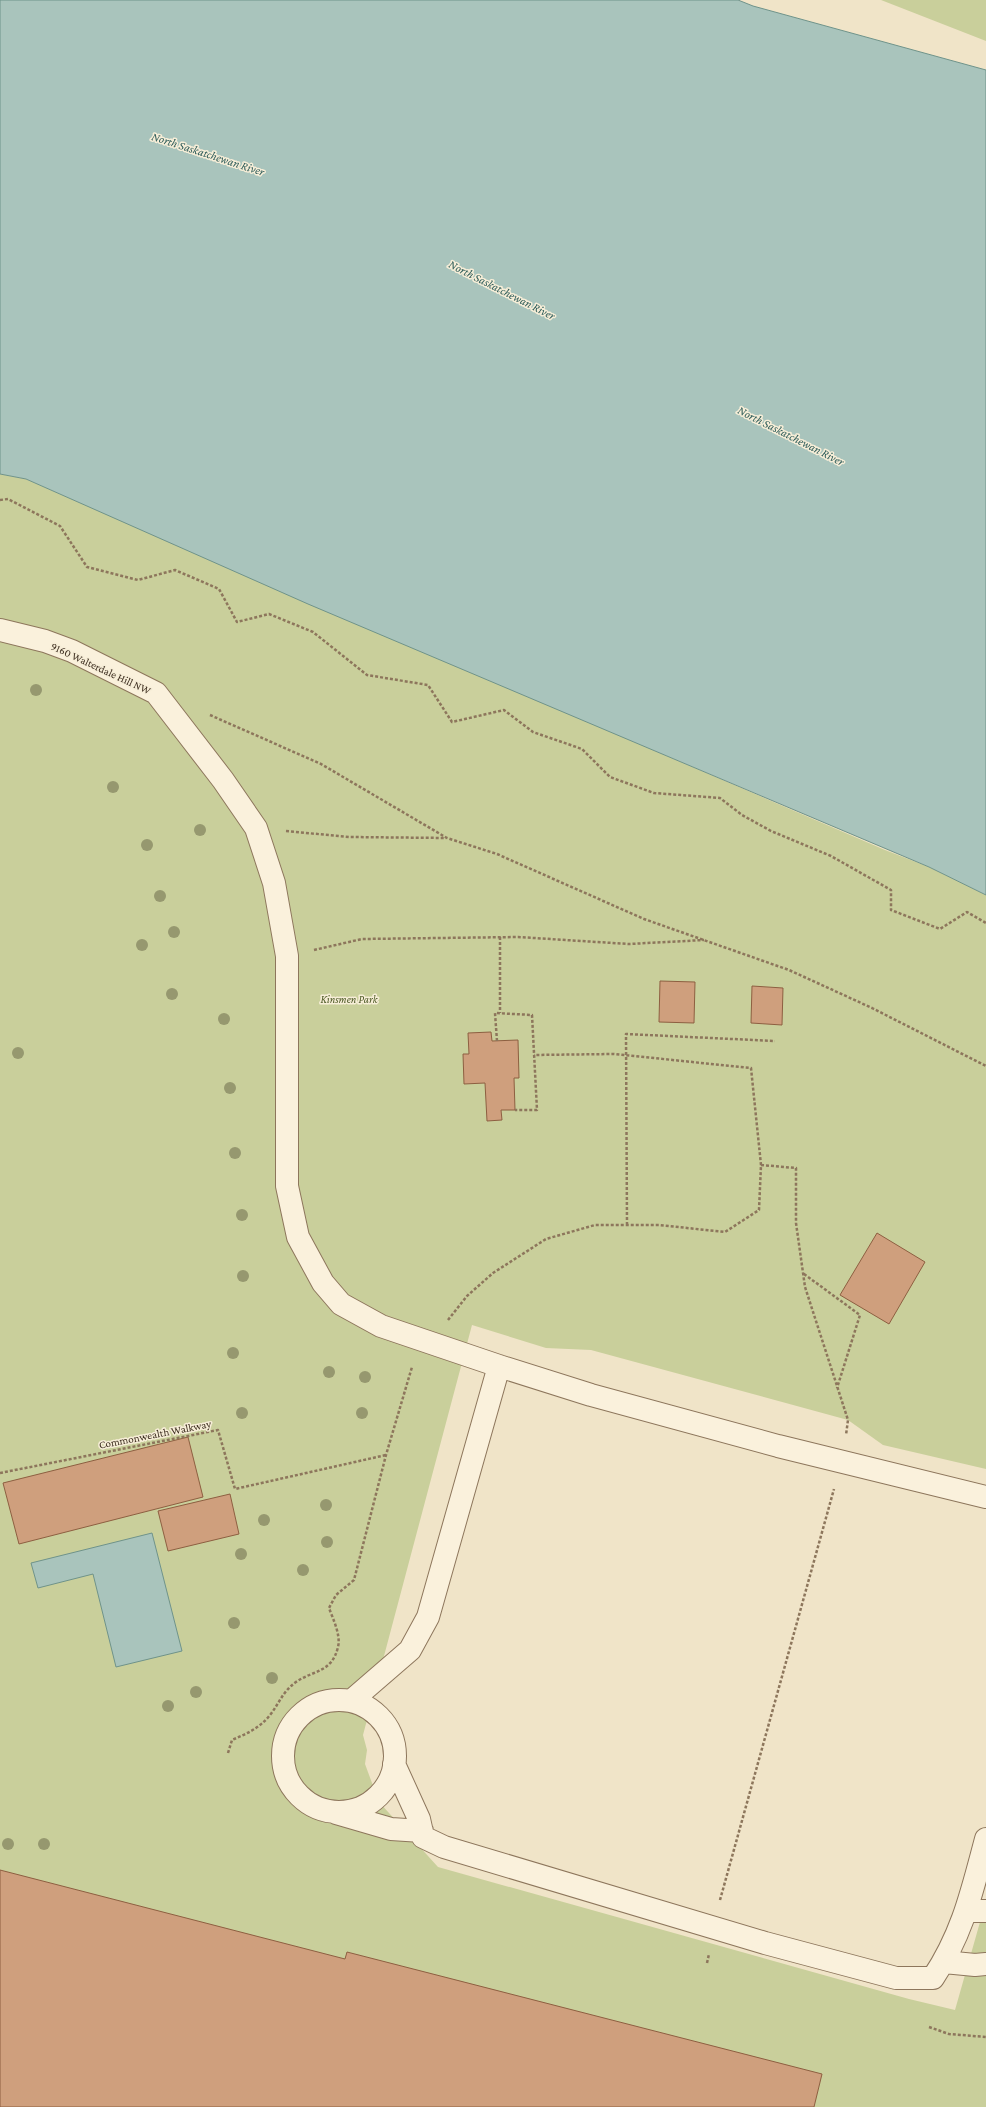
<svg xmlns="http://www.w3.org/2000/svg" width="986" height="2107" font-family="'Crimson Pro',serif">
<rect width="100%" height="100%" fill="#f0e4c8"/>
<path fill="#c9cf9b" d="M881,0H986V41Z
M0,474L26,479L885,850L929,867L986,895V1469L883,1445L848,1420L591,1350L546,1348L472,1325L363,1735L367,1750L365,1764L379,1802L438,1867L909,1999L955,2010L986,1901V2107H0Z"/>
<path fill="#a9c4bc" stroke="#6f938a" d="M0,0H738L753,6L986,70V895L929,867L308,604L26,479L0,474Z
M152,1533L182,1651L116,1667L93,1574L38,1588L31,1563Z"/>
<path fill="#cf9f7d" stroke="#8d5f41" d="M660,981L695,982L694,1023L659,1022Z
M752,986L783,988L782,1025L751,1023Z
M491,1032L492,1041L518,1040L519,1078H514L515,1110H501L502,1120L487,1121L485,1083L464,1084L463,1054H469L468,1033Z
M877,1233L925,1262L889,1324L840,1295Z
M188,1437L203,1497L19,1544L3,1483Z
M230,1494L239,1534L168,1551L158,1511Z
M0,1870L345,1959L347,1952L822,2074L814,2107H0Z"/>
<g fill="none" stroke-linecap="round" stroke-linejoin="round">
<g stroke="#8d765c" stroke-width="24">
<path id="street" d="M0,630L45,641L72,651L156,693L223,780L256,828L274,883L287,956V1186L298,1237L323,1283L341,1304L381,1326L499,1366L591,1395L778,1446L986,1497
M283 1756a56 56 0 1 1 112 0a56 56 0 1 1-112 0Z
M351,1701L410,1650L428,1617L499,1366
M394,1764L419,1819L423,1837L444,1847L765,1943L896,1978H933C963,1933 972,1891 986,1839
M336,1813L391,1829L422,1831
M966,1911H986
M944,1962L975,1965L986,1964"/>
</g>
<path stroke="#8d765c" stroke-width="2.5" stroke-dasharray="3 2" stroke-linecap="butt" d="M0,500L8,499L60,526L87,567L138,580L175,570L219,589L237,622L269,614L313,632L367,675L428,685L452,722L504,710L533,732L582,749L610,777L654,793L720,798L742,815L771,831L831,856L891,890V910L940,929L967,912L986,923
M210,715L321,764L447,838L497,854L644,919L789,970L872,1008L986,1066
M286,831L349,837L446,838
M500,937V1013
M314,950L362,939L518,937L629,944L704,940
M497,1041L495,1013L532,1015L537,1110H515
M761,1165L796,1168V1223L805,1287L848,1420L846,1435
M627,1225L626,1034L775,1041
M804,1274L860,1315L837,1388
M448,1320L467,1296L493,1273L546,1239L595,1225H659L725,1232L759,1210L761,1165L751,1068L614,1054L534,1055
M0,1473L218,1430L235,1489L386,1455
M228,1753L232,1740C246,1734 260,1728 270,1715C279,1704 282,1692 296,1682C313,1670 332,1673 338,1647C341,1635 333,1619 329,1608L336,1595L354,1580L386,1455L412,1367
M720,1900L834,1489
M707,1963L709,1954
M929,2027L949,2034L986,2037"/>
<use href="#street" stroke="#faf1dc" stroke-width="22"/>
</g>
<g fill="#96986f">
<circle cx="36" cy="690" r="6"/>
<circle cx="113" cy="787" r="6"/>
<circle cx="200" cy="830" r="6"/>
<circle cx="147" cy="845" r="6"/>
<circle cx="160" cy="896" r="6"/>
<circle cx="174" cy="932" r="6"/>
<circle cx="142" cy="945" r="6"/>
<circle cx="172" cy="994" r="6"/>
<circle cx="224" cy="1019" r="6"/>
<circle cx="18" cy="1053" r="6"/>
<circle cx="230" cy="1088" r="6"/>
<circle cx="235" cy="1153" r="6"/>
<circle cx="242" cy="1215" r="6"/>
<circle cx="243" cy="1276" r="6"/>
<circle cx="233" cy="1353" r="6"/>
<circle cx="329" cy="1372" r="6"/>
<circle cx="365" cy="1377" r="6"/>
<circle cx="242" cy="1413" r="6"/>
<circle cx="362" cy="1413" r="6"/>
<circle cx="326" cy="1505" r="6"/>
<circle cx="264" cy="1520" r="6"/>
<circle cx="327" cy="1542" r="6"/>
<circle cx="241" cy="1554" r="6"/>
<circle cx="303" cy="1570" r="6"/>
<circle cx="234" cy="1623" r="6"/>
<circle cx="272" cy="1678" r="6"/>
<circle cx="196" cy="1692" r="6"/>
<circle cx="168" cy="1706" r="6"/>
<circle cx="8" cy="1844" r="6"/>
<circle cx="44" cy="1844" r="6"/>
</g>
<g text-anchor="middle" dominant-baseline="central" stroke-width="3" stroke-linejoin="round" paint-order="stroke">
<g font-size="11" fill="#3d2e20" stroke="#f7eed8">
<text transform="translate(101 668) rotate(25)">9160 Walterdale Hill NW</text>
<text transform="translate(155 1434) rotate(-11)">Commonwealth Walkway</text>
</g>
<g font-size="11" font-style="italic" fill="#4d5a26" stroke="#f7eed8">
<text x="349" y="999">Kinsmen Park</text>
</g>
<g font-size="12" font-style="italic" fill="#2f5d5a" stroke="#f7eed8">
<text transform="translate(208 154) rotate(18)">North Saskatchewan River</text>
<text transform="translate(502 290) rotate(27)">North Saskatchewan River</text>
<text transform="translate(791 436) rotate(27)">North Saskatchewan River</text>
</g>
</g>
</svg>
